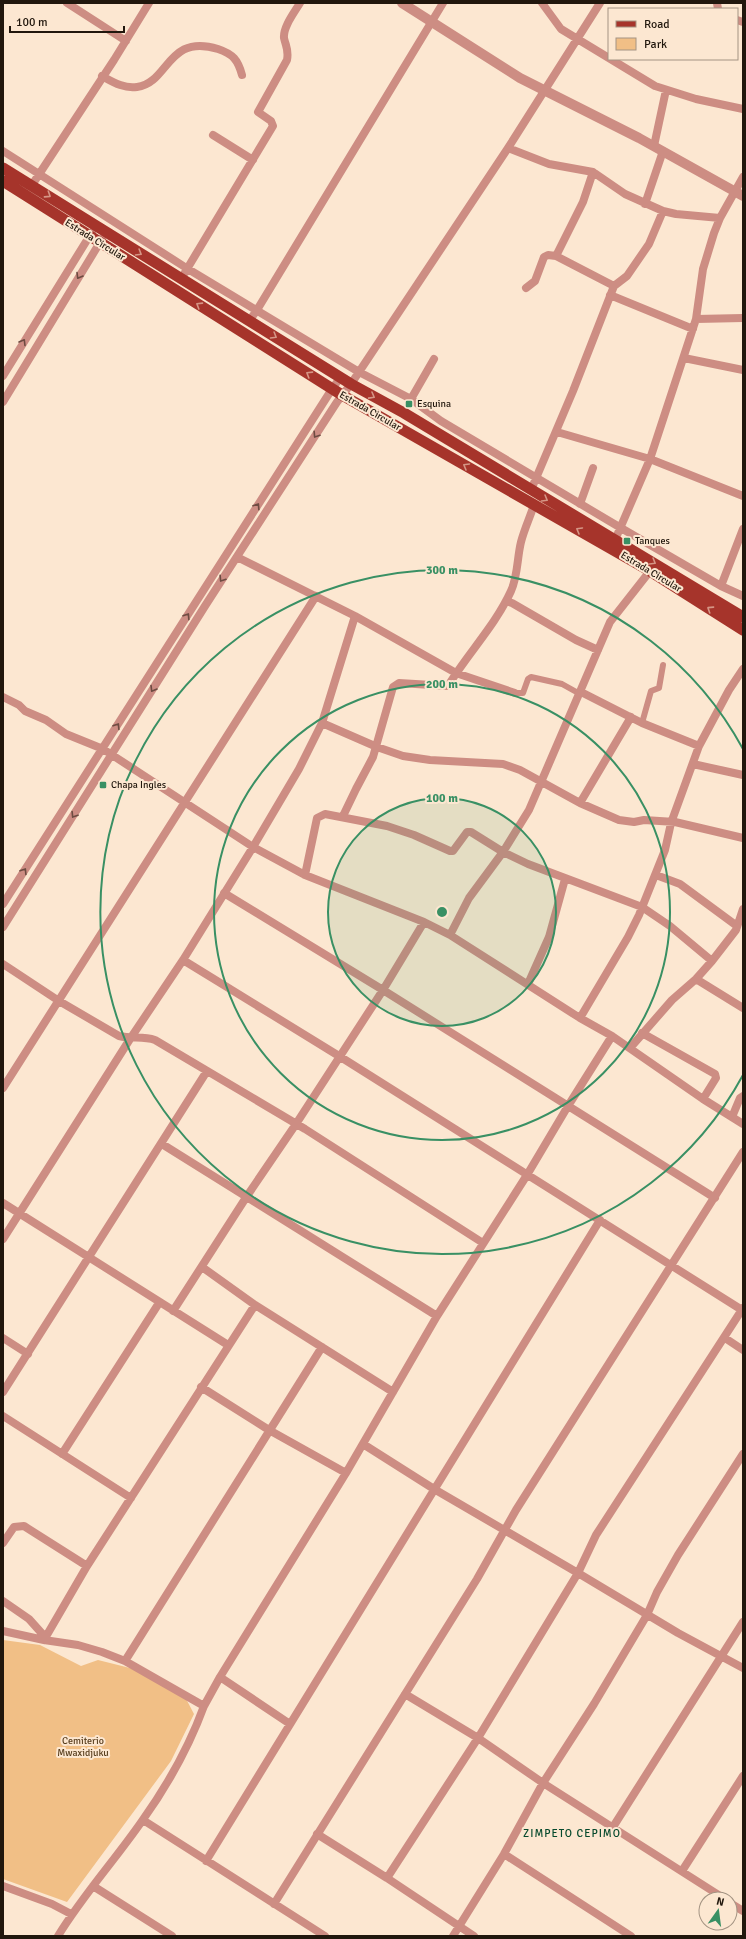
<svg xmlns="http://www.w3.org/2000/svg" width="746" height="1939" font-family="Signika,sans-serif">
<rect width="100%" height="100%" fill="#fce7d1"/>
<path fill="#f1bf86" d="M3,1640L40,1645L81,1666L98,1660L130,1668L183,1693L194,1714L171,1761L67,1902L3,1879Z"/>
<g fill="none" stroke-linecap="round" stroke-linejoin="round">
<path stroke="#cd8d83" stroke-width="6" d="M515,693H523L528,679L531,677L562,684L580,694
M642,723L651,691L659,688L663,665"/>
<path stroke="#cd8d83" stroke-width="8" d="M67,3L126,41
M542,3L561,29L655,86L696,99L743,109
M717,3L718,9
M737,20L743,22
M102,76C113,82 124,89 137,87C169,83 167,33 218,49C233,54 238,60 242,75
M213,135L253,160
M654,146L666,90
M508,148L549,164L593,172L625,194L663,211L676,214L720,218
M3,151L188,269L359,372L411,399L441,421L621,528L721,586L743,596
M32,185L114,60L149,3
M645,204L663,151
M556,256L583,202L593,172
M181,279L273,126L271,121L258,112L287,60C289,50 286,47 284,38C283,27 294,13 300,3
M526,288L535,281L544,257L548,255L556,256L614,286
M610,295L693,329
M696,319L743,318
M249,321L257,310L443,3
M684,358L743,370
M3,376L92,232
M411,399L434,359
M3,402L102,239
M557,432L650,459L743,496
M531,490L573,391L614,286L627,276L649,244L663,211
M580,504L593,468
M615,540L650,459L696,319L703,269L714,233L720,218L743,177
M237,557L355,616L456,673L515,693
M721,586L743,529
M506,601L512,603L576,640L598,650
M581,692L642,723L699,746
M3,697L19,705L25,711L46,720L66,734L103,749L253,847L305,875L424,922L450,935L580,1018L612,1036L703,1099L743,1124
M322,723L377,747L403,756L430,760L503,764L520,770L580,803L619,820L634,822L644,820L675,822L743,838
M693,764L743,775
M580,803L631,717
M343,816L356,789L373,757L393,687L399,683L448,686C468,653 495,626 511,591C518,576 517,558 521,542C524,530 530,517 534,505
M305,875L317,818L325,814L387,826L414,835L450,851H453L467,832H471L503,852L528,864L642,907L670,926L712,961
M656,875L680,884L737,926
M224,893L383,990L715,1198
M3,904L332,389L340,378
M3,927L205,606L337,402L351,384L508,148L600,3
M450,935L469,898L503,852L529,810L610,622L650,571
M183,960L339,1056L742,1310
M3,964L59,1001L119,1036C132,1039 143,1036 155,1040L305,1129L483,1243
M696,979L743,1008
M528,984L549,937L565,879
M580,1018L628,937L639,915L665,850L671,823L699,746L729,690L743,669
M642,1033L715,1074L716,1078L703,1099
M630,1048L672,1000L696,979L712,961L736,930L743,909
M3,1088L316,596
M732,1117L740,1098L743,1096
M162,1144L437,1316
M3,1203L228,1345
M3,1239L130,1039L183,960L253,847L299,769L322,723L355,616
M202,1267L255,1305L393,1392
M173,1311L247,1196L296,1124L383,990L424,922
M3,1338L28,1354
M725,1338L743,1350
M201,1387L269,1430L346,1473
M3,1392L207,1071
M3,1416L131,1498
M363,1444L434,1489L578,1573L678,1633L743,1668
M62,1454L159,1303
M3,1543L14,1527L24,1526L87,1566
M3,1601L29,1619L46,1638
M3,1631L44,1640L78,1645L102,1652L125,1661L204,1706C189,1747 167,1786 142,1821C115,1860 83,1895 58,1936
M44,1640L87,1566L255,1305
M125,1661L322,1347
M220,1677L290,1724
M405,1694L478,1738L543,1783L725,1899
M204,1706L220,1677L346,1473L437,1316L527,1175L568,1106L612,1036
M143,1820L325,1936
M613,1827L743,1622
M317,1834L387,1878L474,1936
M504,1854L631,1936
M206,1861L600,1220
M682,1871L743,1776
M387,1878L478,1738L578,1573L596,1535L743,1308
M3,1886L52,1904L71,1914
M93,1886L172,1936
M730,1903L743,1911
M274,1904L477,1579L516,1510L743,1152
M453,1936L504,1854L543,1783L594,1704L647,1615L657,1592L678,1555L743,1454"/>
<path stroke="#cd8d83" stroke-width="10" d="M402,3L520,78L639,138L743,196"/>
<path stroke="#a6342b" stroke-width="11" d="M3,168L351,384L404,413L743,617
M3,181L342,395L650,571L743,630"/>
</g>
<defs><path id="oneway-chevron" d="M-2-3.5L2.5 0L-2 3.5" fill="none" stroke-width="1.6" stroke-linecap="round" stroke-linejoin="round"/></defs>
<g stroke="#d59686">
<use href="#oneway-chevron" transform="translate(48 195) rotate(33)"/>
<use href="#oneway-chevron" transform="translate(139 253) rotate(31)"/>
<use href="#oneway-chevron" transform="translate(199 305) rotate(-148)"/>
<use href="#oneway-chevron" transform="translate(274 336) rotate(31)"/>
<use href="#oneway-chevron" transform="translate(309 374) rotate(-148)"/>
<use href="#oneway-chevron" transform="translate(372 396) rotate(29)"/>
<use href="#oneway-chevron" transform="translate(466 466) rotate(-150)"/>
<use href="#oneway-chevron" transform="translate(545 499) rotate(30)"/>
<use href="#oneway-chevron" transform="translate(579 530) rotate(-150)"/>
<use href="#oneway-chevron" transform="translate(653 562) rotate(31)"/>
<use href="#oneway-chevron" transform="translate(710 609) rotate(-147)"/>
</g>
<g stroke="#6e4c42">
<use href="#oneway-chevron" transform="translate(79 276) rotate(121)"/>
<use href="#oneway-chevron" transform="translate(23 342) rotate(-59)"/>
<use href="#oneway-chevron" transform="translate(316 435) rotate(123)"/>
<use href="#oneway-chevron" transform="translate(257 506) rotate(-57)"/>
<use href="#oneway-chevron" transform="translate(222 579) rotate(123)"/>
<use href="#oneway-chevron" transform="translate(187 616) rotate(-57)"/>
<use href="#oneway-chevron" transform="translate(153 689) rotate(121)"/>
<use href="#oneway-chevron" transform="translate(117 726) rotate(-58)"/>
<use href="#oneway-chevron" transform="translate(74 815) rotate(122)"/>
<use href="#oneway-chevron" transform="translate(24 871) rotate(-58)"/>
</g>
<circle cx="442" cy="912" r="114" fill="#399064" fill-opacity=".12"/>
<g fill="none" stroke="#399064" stroke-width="2">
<circle cx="442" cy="912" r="114"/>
<circle cx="442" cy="912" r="228"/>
<path d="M743 1075A342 342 0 1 1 743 749"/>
</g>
<g fill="#399064" stroke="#fce7d1" stroke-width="1.5">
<rect x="405" y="400" width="8" height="8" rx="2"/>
<rect x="623" y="537" width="8" height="8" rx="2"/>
<rect x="99" y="781" width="8" height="8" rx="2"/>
</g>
<g text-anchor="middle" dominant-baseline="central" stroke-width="4" stroke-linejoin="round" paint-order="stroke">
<g font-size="10" fill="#21170d" stroke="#fce7d1">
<text transform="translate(95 240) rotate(32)">Estrada Circular</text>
<text transform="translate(370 411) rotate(30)">Estrada Circular</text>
<text transform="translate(651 572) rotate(31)">Estrada Circular</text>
</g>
<g font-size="10" fill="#21170d" stroke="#fce7d1" text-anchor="start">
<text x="417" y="404">Esquina</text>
<text x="635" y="541">Tanques</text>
<text x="111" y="785">Chapa Ingles</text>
</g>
<g font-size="10" fill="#573d1d" stroke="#fce7d1">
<text x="83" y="1741">Cemiterio<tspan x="83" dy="12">Mwaxidjuku</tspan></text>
</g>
<g font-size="11" letter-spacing="1" fill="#05492c" stroke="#fce7d1">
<text x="572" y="1833">ZIMPETO CEPIMO</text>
</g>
</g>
<circle cx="442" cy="912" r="6" fill="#399064" stroke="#fce7d1" stroke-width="2"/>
<g font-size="12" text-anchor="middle" font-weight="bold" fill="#399064" stroke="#fce7d1" stroke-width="4" stroke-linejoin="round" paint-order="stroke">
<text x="442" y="574">300 m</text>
<text x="442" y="688">200 m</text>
<text x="442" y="802">100 m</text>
</g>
<rect width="746" height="1939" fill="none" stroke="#21170d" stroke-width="8"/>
<rect x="608" y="8" width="130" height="52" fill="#fce7d1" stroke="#a49483"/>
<rect x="616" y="21" width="20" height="6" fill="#a6342b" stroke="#a49483"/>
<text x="644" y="28" font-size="12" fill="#21170d">Road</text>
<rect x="616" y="38" width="20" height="12" fill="#f1bf86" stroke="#a49483"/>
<text x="644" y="48" font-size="12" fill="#21170d">Park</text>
<g transform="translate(718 1911) rotate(14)"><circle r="19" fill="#fce7d1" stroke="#a49483"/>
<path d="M0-3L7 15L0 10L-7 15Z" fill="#399064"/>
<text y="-6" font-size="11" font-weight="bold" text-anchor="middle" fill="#21170d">N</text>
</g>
<path d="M10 26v6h114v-6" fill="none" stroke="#21170d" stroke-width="2"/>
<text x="16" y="26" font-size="12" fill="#21170d" stroke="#fce7d1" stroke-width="3" paint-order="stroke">100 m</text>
</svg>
